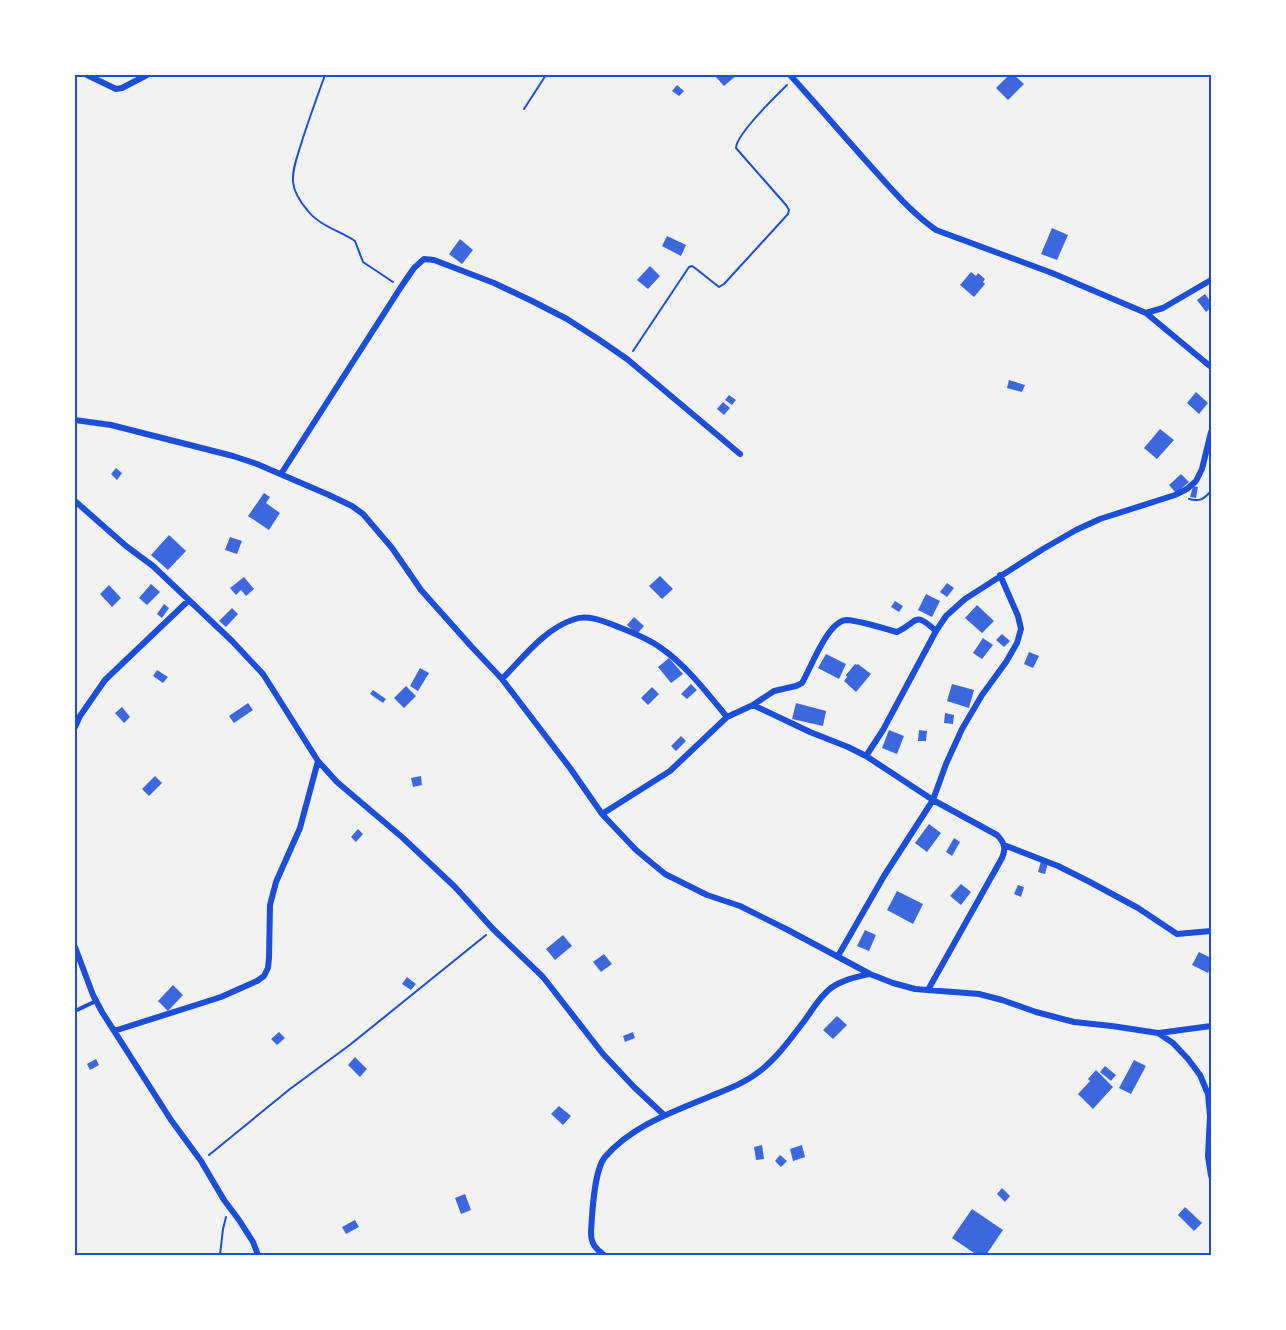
<svg xmlns="http://www.w3.org/2000/svg" width="1286" height="1330" font-family="'Noto Serif',serif">
<rect width="100%" height="100%" fill="#f2f2f2"/>
<path fill="#3d67dc" d="M714,75H737L724,86Z
M1009,75H1014L1024,84L1008,100L996,88Z
M677,85L684,91L679,96L672,91Z
M1052,228L1068,235L1057,260L1041,254Z
M667,236L686,245L681,256L662,246Z
M460,239L473,250L462,264L449,254Z
M650,266L660,276L648,289L637,280Z
M971,272L976,276L978,273L985,279L983,282L985,284L974,297L960,285Z
M1205,294L1211,302V308L1206,312L1197,300Z
M1009,380L1025,385L1022,392L1007,388Z
M1196,392L1208,403L1199,414L1187,403Z
M729,395L736,400L732,405L725,400Z
M723,402L730,408L724,415L717,409Z
M1160,429L1174,440L1157,459L1144,448Z
M116,468L122,473L117,480L111,474Z
M1181,474L1189,482L1176,493L1169,485Z
M1193,486L1198,487L1196,498L1190,497Z
M264,493L270,497L266,503L280,513L269,530L248,516Z
M169,535L186,551L168,570L151,555Z
M230,537L242,541L237,554L225,550Z
M660,576L673,589L662,599L649,586Z
M244,577L254,589L246,596L241,590L236,595L230,588Z
M947,583L954,588L947,597L940,592Z
M151,584L160,592L147,605L139,598Z
M109,585L121,598L112,607L100,594Z
M926,594L940,601L932,617L918,610Z
M895,601L903,606L899,612L891,607Z
M164,604L169,608L162,618L157,614Z
M977,605L994,621L982,633L965,618Z
M232,608L238,614L226,627L219,621Z
M634,617L644,626L637,634L627,625Z
M1002,634L1010,641L1004,647L996,640Z
M983,638L993,645L982,659L973,653Z
M1029,652L1039,656L1033,668L1024,664Z
M826,654L846,664L839,679L818,668Z
M669,658L683,674L671,683L658,667Z
M855,664L857,665L858,664L871,674L856,692L844,681L847,677L846,675Z
M420,668L429,673L418,691L410,686Z
M157,670L168,677L163,683L153,676Z
M691,684L697,690L687,699L681,694Z
M952,684L974,690L969,708L947,701Z
M406,686L416,696L404,708L394,698Z
M652,687L659,694L648,705L641,698Z
M373,690L386,699L383,703L370,694Z
M248,703L253,710L234,723L229,716Z
M796,703L826,711L823,726L792,719Z
M122,707L130,717L124,723L115,713Z
M945,713L954,715L953,724L944,723Z
M889,730L904,736L897,754L882,748Z
M919,730L927,731L926,741H918Z
M681,736L686,741L676,751L671,746Z
M155,776L162,783L149,796L142,789Z
M421,776L422,785L413,787L411,778Z
M929,824L941,833L927,852L915,843Z
M358,829L363,834L356,842L351,837Z
M954,838L960,842L952,856L946,852Z
M1041,861L1048,863L1045,874L1038,872Z
M961,884L971,892L961,905L950,896Z
M1018,885L1024,887L1021,897L1014,894Z
M897,891L923,904L913,924L887,910Z
M865,930L876,935L869,951L857,946Z
M563,935L572,946L555,960L546,949Z
M1199,952L1211,958V966L1208,973L1192,965Z
M604,954L612,964L601,972L593,962Z
M407,977L416,984L411,990L402,984Z
M173,985L183,995L168,1011L158,1001Z
M837,1016L847,1025L833,1039L823,1030Z
M279,1032L285,1038L277,1045L271,1039Z
M633,1032L635,1038L625,1042L623,1036Z
M355,1057L367,1069L360,1077L348,1065Z
M96,1059L99,1065L90,1070L87,1064Z
M1134,1060L1146,1066L1131,1094L1119,1088Z
M1105,1066L1116,1075L1111,1081L1100,1072Z
M1096,1070L1113,1087L1093,1109L1078,1094L1090,1081L1088,1079Z
M559,1106L571,1116L563,1125L551,1114Z
M762,1145L764,1159L756,1160L754,1147Z
M802,1145L805,1157L793,1161L790,1149Z
M780,1155L787,1161L781,1167L775,1161Z
M1002,1188L1010,1196L1005,1202L997,1194Z
M465,1194L471,1210L461,1214L455,1198Z
M1185,1207L1202,1223L1194,1231L1178,1215Z
M972,1209L1003,1230L986,1255H977L952,1238Z
M355,1220L359,1227L346,1234L342,1227Z"/>
<g fill="none" stroke-linecap="round" stroke-linejoin="round">
<path stroke="#1d4ed8" stroke-width="2" d="M325,75C317,97 309,119 302,141C298,155 292,168 293,182C294,192 302,204 308,211C320,226 340,231 355,241L363,262L393,282
M524,109L546,75
M633,351L689,267L692,266L695,268L719,287L724,284L788,214L789,210L786,205L736,148C736,134 776,96 787,85
M1189,499C1200,502 1204,499 1211,491
M209,1155L290,1089L351,1044L486,935
M220,1255L223,1229L226,1217"/>
<path stroke="#1d4ed8" stroke-width="4" d="M75,1011L96,1001"/>
<path stroke="#1d4ed8" stroke-width="6" d="M87,75L116,89L122,88L147,75
M790,75C819,107 847,140 876,172C895,193 913,214 936,230L1052,273L1146,313L1163,308L1211,280
M1146,313L1211,367
M75,420L111,425L233,456L257,464L329,495L352,506L363,514L392,548L421,590L470,645L502,679L570,768L602,814L636,850L665,874L707,895L740,906L788,930L870,974L893,983L915,989L979,994L1002,1000L1036,1012L1074,1022L1112,1026L1158,1033L1173,1043L1188,1059L1200,1075L1208,1094L1210,1116L1208,1156L1211,1176
M281,474L401,287L414,268L424,259L434,260L494,283L532,301L567,319L598,339L627,359L740,454
M75,501L126,546L153,566L232,641L263,674L318,761L337,782L403,838L455,887L493,929L543,977L603,1054L634,1087L664,1115
M502,679C523,658 545,628 575,619C587,615 600,620 611,624C628,631 646,637 661,648C687,666 707,693 727,717
M753,705L810,732L848,747L866,756L933,800L997,835C1005,843 1006,849 1002,858L928,990
M75,727L80,716L105,680L189,600
M866,756L883,730L936,631L946,616L965,599L1043,549L1076,530L1100,519L1175,495L1187,489L1196,481L1202,469L1211,432
M602,814L670,771L727,717L753,705L774,691L796,686L802,683C811,668 828,620 847,620C860,621 883,628 897,632C919,622 913,610 936,631
M1004,845L1058,866L1088,881L1138,908L1177,934L1211,931
M75,947L93,995L102,1012L171,1120L201,1161L224,1200L239,1220L253,1242L258,1255
M838,956L884,876L933,800L946,764L962,729L982,695L1006,662L1017,643L1021,629L1018,616L1000,575
M114,1031L221,997L257,981L264,976L268,968L269,958L270,905L276,882L300,828L318,761
M1159,1033L1211,1026
M604,1255C595,1248 591,1244 591,1232C592,1214 594,1170 605,1157C633,1125 673,1112 711,1096C728,1089 745,1083 760,1071C778,1057 791,1038 805,1020C813,1009 820,996 831,988C842,980 856,977 869,974"/>
</g>
<rect width="1286" height="1330" fill="none" stroke="#ffffff" stroke-width="153"/>
<rect x="76" y="76" width="1134" height="1178" fill="none" stroke="#1d4ed8" stroke-width="2"/>
</svg>
